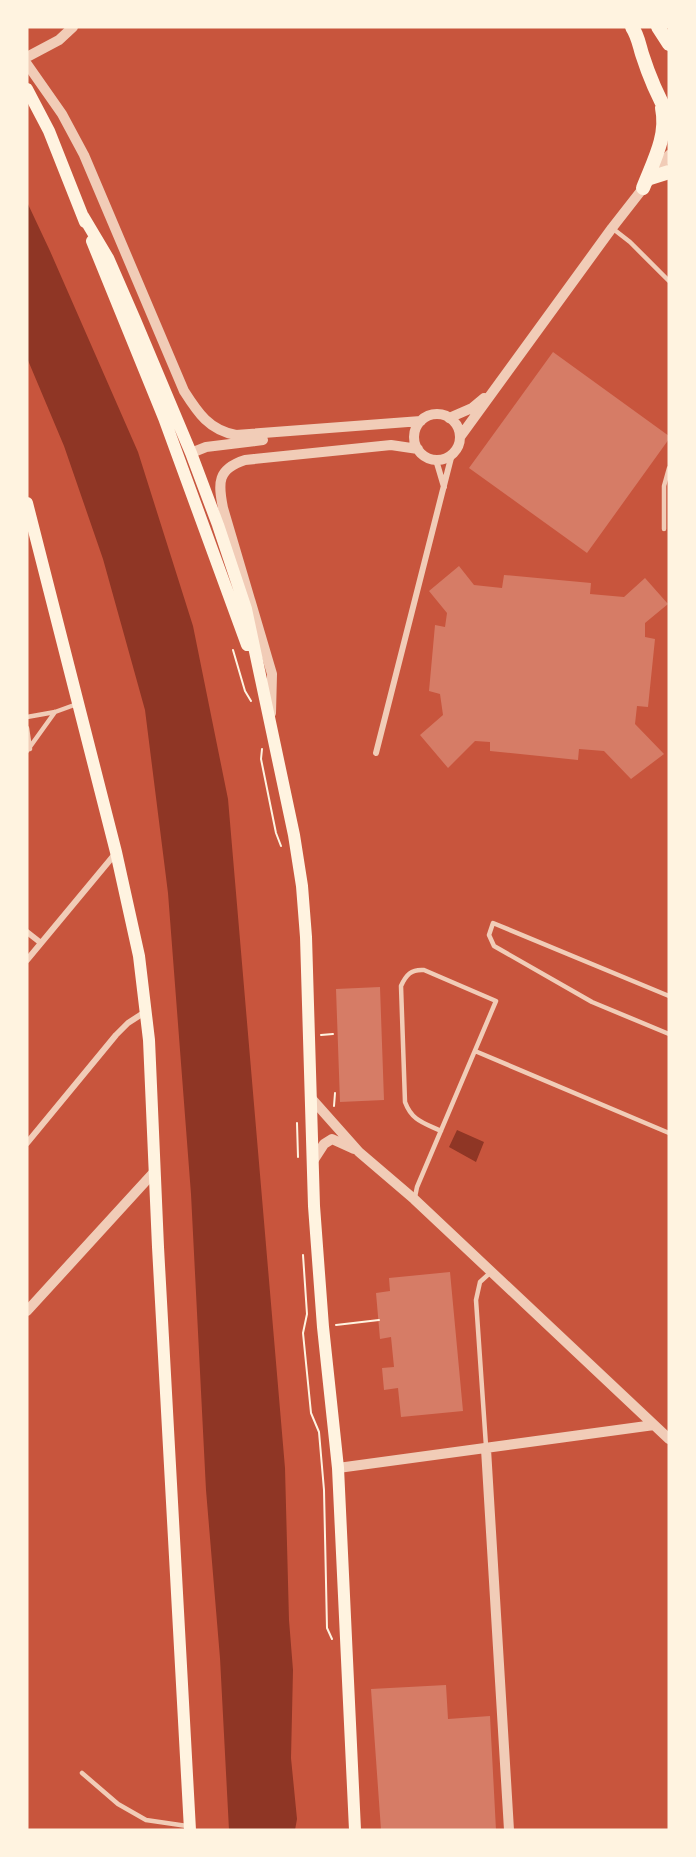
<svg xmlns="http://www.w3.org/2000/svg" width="696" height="1857" font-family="Figtree,sans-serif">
<rect width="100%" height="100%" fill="#c8553d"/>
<path fill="#8f3625" d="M27,202L50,251L138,452L193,626L228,799L285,1468L289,1620L293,1670L291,1758L297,1819L295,1830H229L220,1658L206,1490L191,1194L168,893L145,710L103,559L64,446L27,358Z
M457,1130L484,1142L476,1162L449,1147Z"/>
<path fill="#d67c66" d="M553,352L669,436V439L587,553L469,468Z
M459,566L474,585L502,588L504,575L591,583L590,594L624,597L645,578L668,604L645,623V637L655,639L648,707L637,706L635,724L664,754L631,779L604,751L579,749L578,760L490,751V742L475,741L448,768L420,735L443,715L440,694L429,691L435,625L445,627L447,613L429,591Z
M380,987L384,1100L340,1102L336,989Z
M450,1272L463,1411L401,1417L398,1388L384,1390L382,1368L394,1367L391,1337L380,1339L376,1293L390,1291L389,1278Z
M446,1685L448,1719L490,1716L496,1830H381L371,1689Z"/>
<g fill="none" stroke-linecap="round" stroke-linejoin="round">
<path stroke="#fff3e0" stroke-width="2" d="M233,650L245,691L251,701
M262,749L261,759L276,833L281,846
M321,1035L333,1034
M334,1106L335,1093
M297,1123L298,1157
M303,1255L307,1314L303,1333L311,1413L319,1432L324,1490L327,1628L332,1639
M336,1325L379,1320"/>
<path stroke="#f1ccb7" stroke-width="4.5" d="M612,228L630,242L669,281
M664,529V486L669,468
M27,717L55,712L77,704
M27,728L30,749
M27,751L55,712
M669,996L493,923L489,935L494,946L592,1002L669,1034
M475,1051L669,1133
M415,1197L417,1187L496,1001L424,970C411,969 406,975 401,986L405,1102C412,1121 424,1123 441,1131
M486,1446L476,1300L480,1282L491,1272
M82,1773L118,1804L146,1820L187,1826"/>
<path stroke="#f1ccb7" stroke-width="6" d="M436,460L444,487
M376,753L452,454
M27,932L41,943
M27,960L115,854
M27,1143L116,1035L128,1023L145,1012"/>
<path stroke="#f1ccb7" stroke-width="10" d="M27,57L59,40L73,27
M27,64L62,114L84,155L184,391C198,413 209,430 236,435L421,421
M414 437a23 23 0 1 1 46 0a23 23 0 1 1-46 0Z
M449,418L472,408L484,398
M460,437L612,228L669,155
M191,453L206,447L263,440
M271,713L272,674L223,508C218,483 217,469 245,460L391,445L418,449
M311,1098L359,1152L414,1199L669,1439
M313,1161L324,1144L332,1139L354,1149
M27,1311L155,1171
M486,1449L509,1830
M338,1468L654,1425"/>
<path stroke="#fff3e0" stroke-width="12" d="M27,89L49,131L85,222
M83,216L108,258L135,320L191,453L218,525L246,609L294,835L302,886L306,937L314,1206L323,1327L338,1468L355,1830
M92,241L164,418L247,645
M27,503L116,852L139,956L149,1040L158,1247L190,1830"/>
<path stroke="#fff3e0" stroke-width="14" d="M632,27C638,36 639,44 642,54C649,76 658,97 669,116
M658,27L669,44
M650,178L669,172
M643,188C653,162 668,136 662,108"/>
</g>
<rect width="696" height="1857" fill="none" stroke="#fff3e0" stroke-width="57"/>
</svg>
